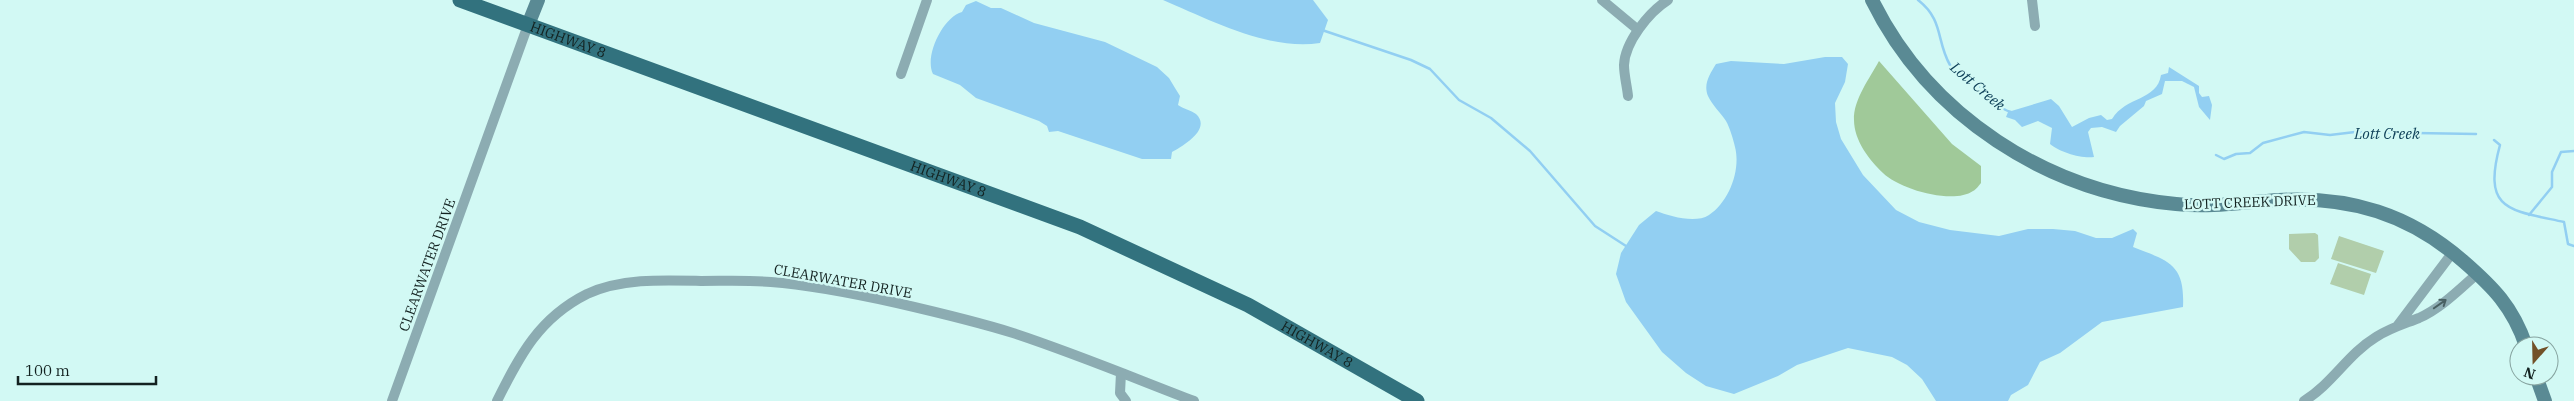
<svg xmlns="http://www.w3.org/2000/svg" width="2574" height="401" font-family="'IBM Plex Serif',serif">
<rect width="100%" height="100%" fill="#d2f9f4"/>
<path fill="#b1ceab" d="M2315,233L2318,235L2319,258L2315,262H2301L2289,249V234Z
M2339,236L2384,251L2376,273L2331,259Z
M2338,263L2371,274L2364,295L2330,284Z"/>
<path fill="#a0c999" d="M1879,61L1952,144L1981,166V183C1979,185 1976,190 1973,191C1953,205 1899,189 1883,173C1869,160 1854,140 1854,120C1853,100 1870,78 1879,61Z"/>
<path fill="#92cff2" d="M1163,0H1313L1328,20L1320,43C1269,51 1210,20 1163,0Z
M976,1L991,8H1001L1034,23L1105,42L1157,67L1169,78L1175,88L1180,96L1178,105C1183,109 1191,110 1196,114C1212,129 1183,146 1172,152L1171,159H1142L1058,131L1049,132L1047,126L1039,121L976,98L960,85L933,74C924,56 943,17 962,12L966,5Z
M1825,57H1842L1848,64L1845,82L1835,103L1836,122L1841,139L1863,175L1896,210L1919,222L1950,230L1999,236L2028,229H2053L2075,231L2096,238H2112L2133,229L2137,233L2133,247C2169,261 2185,264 2183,307L2102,322L2060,353L2040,362L2028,385L2011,395L2008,401H1936L1922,379L1907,365L1892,357L1848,348L1797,365L1778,376L1734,394L1706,386L1686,373L1662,352L1626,302L1616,274L1621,253L1639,225L1656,211C1670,216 1695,224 1709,215C1729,202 1741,170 1735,147C1733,139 1730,128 1726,121C1721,113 1712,105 1708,96C1703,84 1710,74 1716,64L1731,61L1784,64Z
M2169,67L2199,86V93L2202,97L2209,96L2212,105L2210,120L2199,107L2194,87L2182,81H2165L2162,94L2146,101L2144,106L2120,126L2116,132L2102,127L2091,128L2088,132L2094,157C2082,159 2059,152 2050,144L2052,128L2038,121L2022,127L2015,120L2006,117L2008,112L2051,99L2059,106L2072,127L2089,118L2101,115L2107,120L2112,119C2126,96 2157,101 2161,75L2168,73Z"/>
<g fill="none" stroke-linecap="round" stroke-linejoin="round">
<path stroke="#92cff2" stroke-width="2.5" d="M1918,0C1944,20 1936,41 1950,65C1954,71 1964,73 1970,77C1985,88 1993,107 2011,112
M1322,30L1411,60L1430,69L1459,100L1491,118L1530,151L1595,226L1626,246
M2494,140L2500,145C2482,211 2509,210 2564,222L2568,244L2574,246
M2216,155L2224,159L2236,154L2250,153L2263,143L2304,132L2330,135L2355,132L2476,134
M2529,215L2552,187V172L2561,152L2574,151"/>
<path stroke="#8cacb2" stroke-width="10" d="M1602,0L1637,29
M2032,0L2035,26
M901,74L927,0
M1628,96C1627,86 1624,75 1624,65C1625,42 1649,12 1668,0
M2398,325L2453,252
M1121,373L1120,393L1126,401
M392,401L528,25
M497,401C520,355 539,318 587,294C622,278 664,280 701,281C725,281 748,280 771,282C813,285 856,294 897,303C936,312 975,321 1013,333C1074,353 1134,378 1194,401
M2304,401C2332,384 2348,354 2376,337C2390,328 2404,324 2419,318C2440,309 2460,289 2477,274"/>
<path stroke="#5a8a94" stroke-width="14" d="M1872,0C1929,116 2047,192 2176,204C2211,208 2245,202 2279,200C2350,196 2409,214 2463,261C2493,287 2513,307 2526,346
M528,25L538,0
M2536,376L2545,401"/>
<path stroke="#32727e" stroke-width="15" id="s1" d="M460,0L1080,227L1248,305L1417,401"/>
</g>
<defs><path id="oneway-shaft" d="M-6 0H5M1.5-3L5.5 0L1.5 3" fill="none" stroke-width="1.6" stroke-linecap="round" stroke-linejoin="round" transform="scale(1.25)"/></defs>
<use stroke="#496062" href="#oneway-shaft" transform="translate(2440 304) rotate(-35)"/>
<g text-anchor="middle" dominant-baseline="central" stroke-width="5" stroke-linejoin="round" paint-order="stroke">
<g font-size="14" fill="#132220" stroke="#d2f9f4">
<text stroke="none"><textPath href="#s1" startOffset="115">HIGHWAY 8</textPath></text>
<text stroke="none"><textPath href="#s1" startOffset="520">HIGHWAY 8</textPath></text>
<text transform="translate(2250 202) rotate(-2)">LOTT CREEK DRIVE</text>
<text transform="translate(427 265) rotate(-70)">CLEARWATER DRIVE</text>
<text transform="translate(843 281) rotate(10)">CLEARWATER DRIVE</text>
<text stroke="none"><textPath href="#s1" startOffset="925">HIGHWAY 8</textPath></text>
</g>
<g font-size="15" font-style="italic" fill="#0f4159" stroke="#d2f9f4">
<text transform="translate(1978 86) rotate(40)">Lott Creek</text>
<text x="2387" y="133">Lott Creek</text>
</g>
</g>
<g transform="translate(2534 361) rotate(200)"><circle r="24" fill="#d2f9f4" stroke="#86a39f"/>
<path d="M0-4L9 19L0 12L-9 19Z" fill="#725128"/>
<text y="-8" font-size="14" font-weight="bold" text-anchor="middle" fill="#132220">N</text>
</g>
<path d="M18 376v8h138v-8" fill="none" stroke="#132220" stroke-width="2.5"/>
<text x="25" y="376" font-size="15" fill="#132220" stroke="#d2f9f4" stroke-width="4" paint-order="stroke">100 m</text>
</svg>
